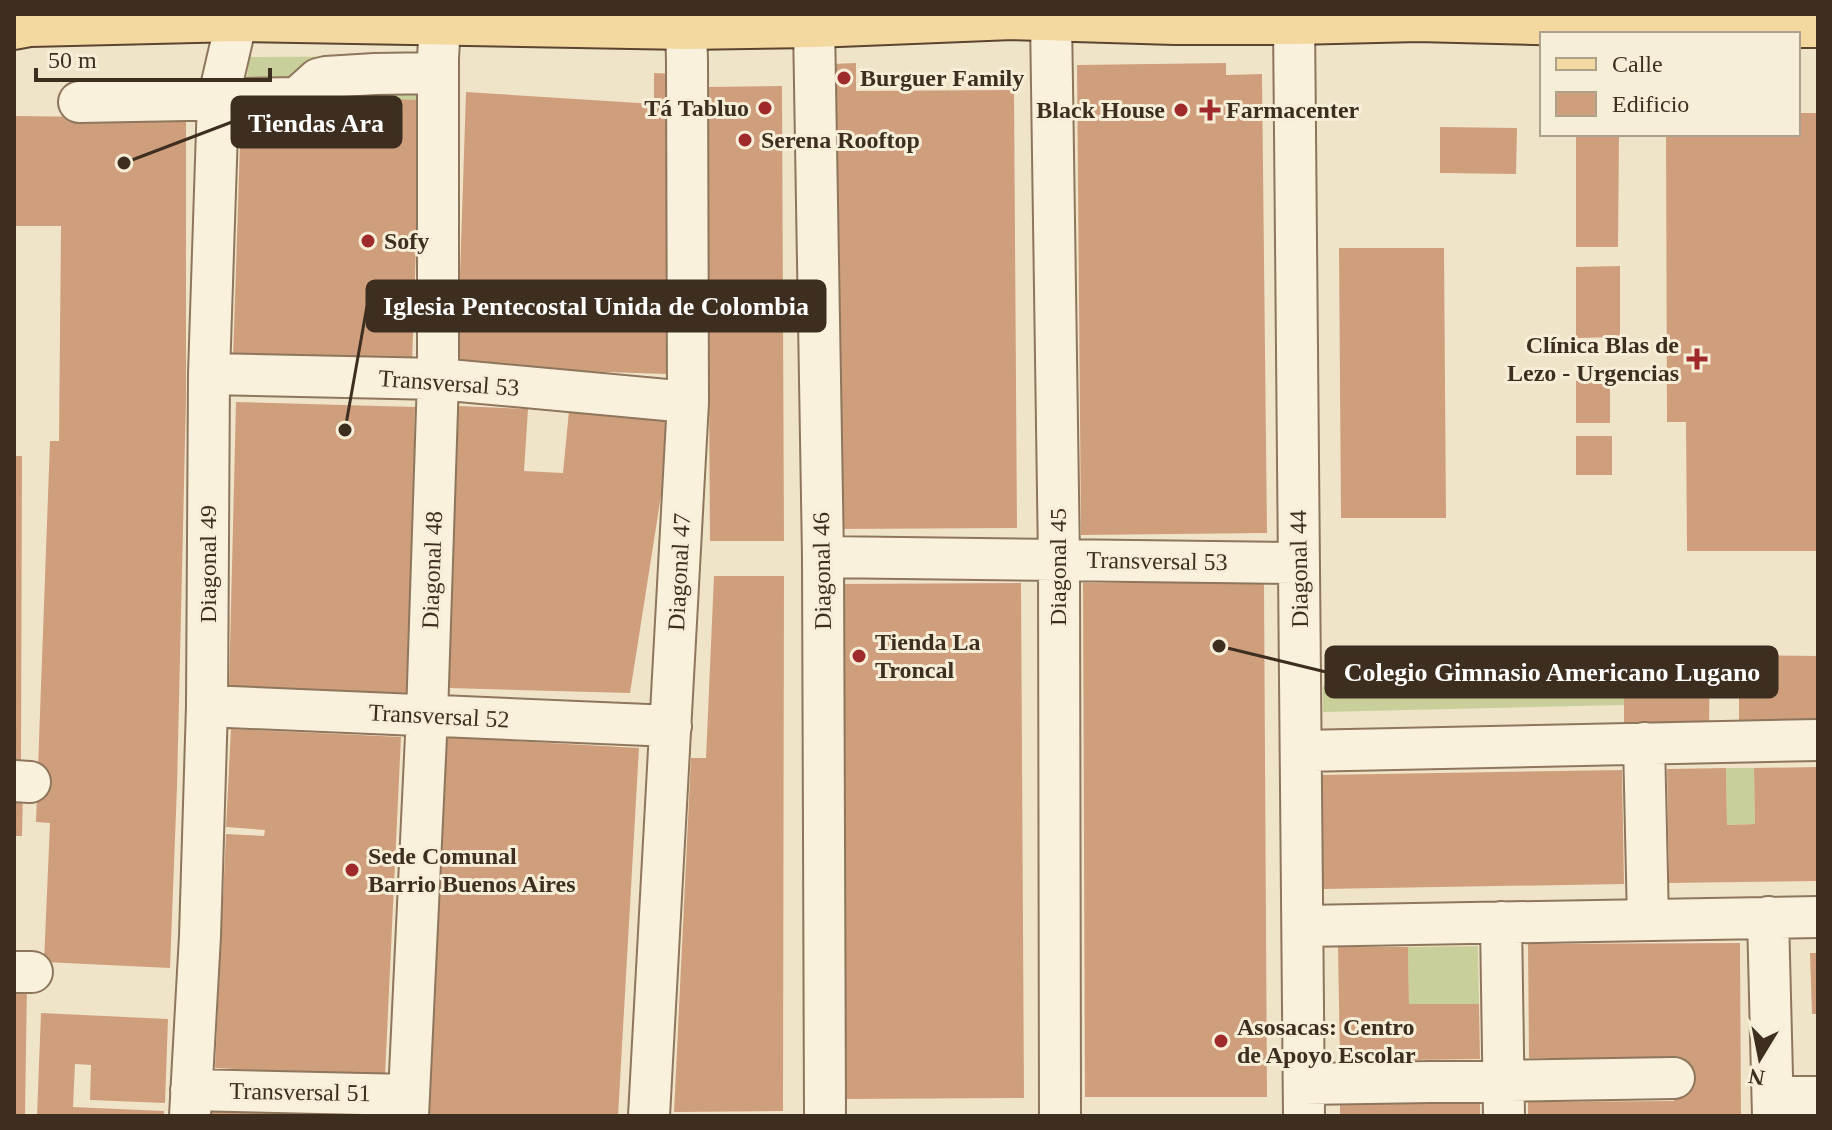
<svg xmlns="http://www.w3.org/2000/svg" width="1832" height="1130" font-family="Georgia,serif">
<rect width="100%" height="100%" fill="#f0e4c8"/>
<path fill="#c9cf9b" d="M420,56L421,100L325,96L323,117L241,114L250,57Z
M1576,655L1624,656V705L1323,712V686L1575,682Z
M1726,768H1754L1755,824L1727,825Z
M1478,946L1479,1004H1409L1408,947Z"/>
<path fill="#cf9f7d" d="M856,63V91L1014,90L1017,528L836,529L832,64Z
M1226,63V75L1262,74L1267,533L1081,535L1077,65Z
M654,73L675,74L666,374L457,367L466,92L654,104Z
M782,86L784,541H710L707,87Z
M324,96L421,100L412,364L233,358L241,114L323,117Z
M1798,113H1818V551H1687L1686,422H1667L1666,134H1798Z
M14,116L186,118V399L177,787L170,968L44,962L50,823L36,822L50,441H59L61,226H14Z
M1440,127L1517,128L1516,174L1440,173Z
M1576,134H1619L1618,247H1576Z
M1339,248H1444L1446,518H1341Z
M1620,266V337L1576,338V267Z
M1576,381H1610V423H1576Z
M236,402L415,407L409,693L229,689Z
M458,406L528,409L524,471L563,473L569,411L666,413L663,483L630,693L448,688Z
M1576,436H1612V475H1576Z
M14,456H22L21,761H14Z
M714,576H784L783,1111L674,1112L691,758H706Z
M1264,582L1267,1097H1085L1083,583Z
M1021,583L1024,1098L842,1099L840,584Z
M1710,655L1709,727L1624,729V656Z
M1739,655L1818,656V726L1739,727Z
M231,729L401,737L385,1076L215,1068L226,834L264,836L265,830L226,827Z
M440,737L639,748L618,1116H423Z
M1818,767V881L1669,883L1667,769L1726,768L1727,825L1755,824L1754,768Z
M1622,770L1624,884L1322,889L1320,775Z
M14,791L23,792L22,836H14Z
M1740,943L1741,1116H1528V1102L1674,1101V1058H1529L1528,944Z
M1338,947H1408L1409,1004H1479L1480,1059L1340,1061Z
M1810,953H1818V1014H1812Z
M14,984H27L25,1116H14Z
M41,1013L168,1019L165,1103L90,1100L91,1065L75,1064L74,1085L73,1107L164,1111V1116H37Z
M1394,1103H1480V1116H1340V1104Z
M209,1107L382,1112V1116H209Z"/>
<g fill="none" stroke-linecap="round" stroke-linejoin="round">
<g stroke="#8d765c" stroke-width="44">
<path id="minor" d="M1051,18L1059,560L1060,1116
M1294,22L1304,1116
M814,25L823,557L825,1116
M79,102L297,98L318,79L326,77L375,74L438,73
M209,374L438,379L688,402
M823,557L1299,563
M207,706L671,726
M1644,743L1648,920
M1301,751L1818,740
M14,781L30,782
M1768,917L1773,1116
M1501,922L1504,1116
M1303,926L1818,917
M14,972H32
M1304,1084L1674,1078
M191,1090L409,1095
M1773,1097H1818
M190,1116L200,936L207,706L209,374L218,100L238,14
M408,1116L427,715L438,379V58L440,24
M649,1116L688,402L687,61L686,27"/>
</g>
<g stroke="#5b4430" stroke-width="48">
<path id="major" d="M14,27L30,24L237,19L686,27L814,25L1012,17L1175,22H1294L1418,19L1649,25H1818"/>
</g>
<use href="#minor" stroke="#faf1dc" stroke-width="40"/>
<use href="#major" stroke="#f3d9a0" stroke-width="44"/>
</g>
<g fill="#9e2a2b" stroke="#f7eed8" stroke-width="3">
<circle cx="844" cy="78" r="8"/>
<circle cx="765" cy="108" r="8"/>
<circle cx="1181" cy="110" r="8"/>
<path d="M1206 98h8v8h8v8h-8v8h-8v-8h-8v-8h8z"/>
<circle cx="745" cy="140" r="8"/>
<circle cx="368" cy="241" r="8"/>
<path d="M1693 347h8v8h8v8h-8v8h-8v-8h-8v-8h8z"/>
<circle cx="859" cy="656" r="8"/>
<circle cx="352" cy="870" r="8"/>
<circle cx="1221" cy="1041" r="8"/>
</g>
<g text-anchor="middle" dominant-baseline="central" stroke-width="6" stroke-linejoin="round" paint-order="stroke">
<g font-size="24" font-weight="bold" fill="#3d2e20" stroke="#f7eed8" text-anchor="start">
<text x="860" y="78">Burguer Family</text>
<text x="749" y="108" text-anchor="end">Tá Tabluo</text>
<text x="1165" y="110" text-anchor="end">Black House</text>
<text x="1226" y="110">Farmacenter</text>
<text x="761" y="140">Serena Rooftop</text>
<text x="384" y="241">Sofy</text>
<text x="1679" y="345" text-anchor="end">Clínica Blas de<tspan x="1679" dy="28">Lezo - Urgencias</tspan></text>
<text x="875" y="642">Tienda La<tspan x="875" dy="28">Troncal</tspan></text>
<text x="368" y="856">Sede Comunal<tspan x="368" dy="28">Barrio Buenos Aires</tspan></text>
<text x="1237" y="1027">Asosacas: Centro<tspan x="1237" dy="28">de Apoyo Escolar</tspan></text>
</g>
<g font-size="24" fill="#3d2e20" stroke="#f7eed8">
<text transform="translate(449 383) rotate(4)">Transversal 53</text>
<text transform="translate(1157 561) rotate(1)">Transversal 53</text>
<text transform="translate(208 564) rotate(-90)">Diagonal 49</text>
<text transform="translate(1058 567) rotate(-90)">Diagonal 45</text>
<text transform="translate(1299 569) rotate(-91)">Diagonal 44</text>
<text transform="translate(432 570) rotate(-88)">Diagonal 48</text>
<text transform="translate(822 571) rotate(-91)">Diagonal 46</text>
<text transform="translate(679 572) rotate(-87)">Diagonal 47</text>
<text transform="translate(439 716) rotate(3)">Transversal 52</text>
<text transform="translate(300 1092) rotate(1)">Transversal 51</text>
</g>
</g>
<path fill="none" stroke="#3d2e20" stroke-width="3" d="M124 163L232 122M345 430L367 306M1219 646L1326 672"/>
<g fill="#3d2e20" stroke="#f7eed8" stroke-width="3">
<circle cx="124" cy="163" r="8"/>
<circle cx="345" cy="430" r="8"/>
<circle cx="1219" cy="646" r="8"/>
</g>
<g fill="#3d2e20" stroke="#3d2e20" stroke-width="3">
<rect x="232" y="97" width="169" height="50" rx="8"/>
<rect x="367" y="281" width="458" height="50" rx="8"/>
<rect x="1326" y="647" width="451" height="50" rx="8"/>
</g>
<g font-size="26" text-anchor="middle" font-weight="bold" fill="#fff">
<text x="316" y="132">Tiendas Ara</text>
<text x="596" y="315">Iglesia Pentecostal Unida de Colombia</text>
<text x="1552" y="681">Colegio Gimnasio Americano Lugano</text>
</g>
<rect width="1832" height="1130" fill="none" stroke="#3d2e20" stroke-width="32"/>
<rect x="1540" y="32" width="260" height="104" fill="#f7eed8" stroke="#ada18e" stroke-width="2"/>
<rect x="1556" y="58" width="40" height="12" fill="#f3d9a0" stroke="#ada18e" stroke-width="2"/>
<text x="1612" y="72" font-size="24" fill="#3d2e20">Calle</text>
<rect x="1556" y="92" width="40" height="24" fill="#cf9f7d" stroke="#ada18e" stroke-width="2"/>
<text x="1612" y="112" font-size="24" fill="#3d2e20">Edificio</text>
<g transform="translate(1760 1058) rotate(190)" stroke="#f7eed8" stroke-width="6" paint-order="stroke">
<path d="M0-6L14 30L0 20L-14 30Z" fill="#3d2e20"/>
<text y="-12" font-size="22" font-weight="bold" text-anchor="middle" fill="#3d2e20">N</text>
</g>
<path d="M36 68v12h234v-12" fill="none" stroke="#3d2e20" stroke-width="4"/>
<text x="48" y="68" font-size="24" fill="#3d2e20" stroke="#f7eed8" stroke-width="6" paint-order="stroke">50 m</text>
</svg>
